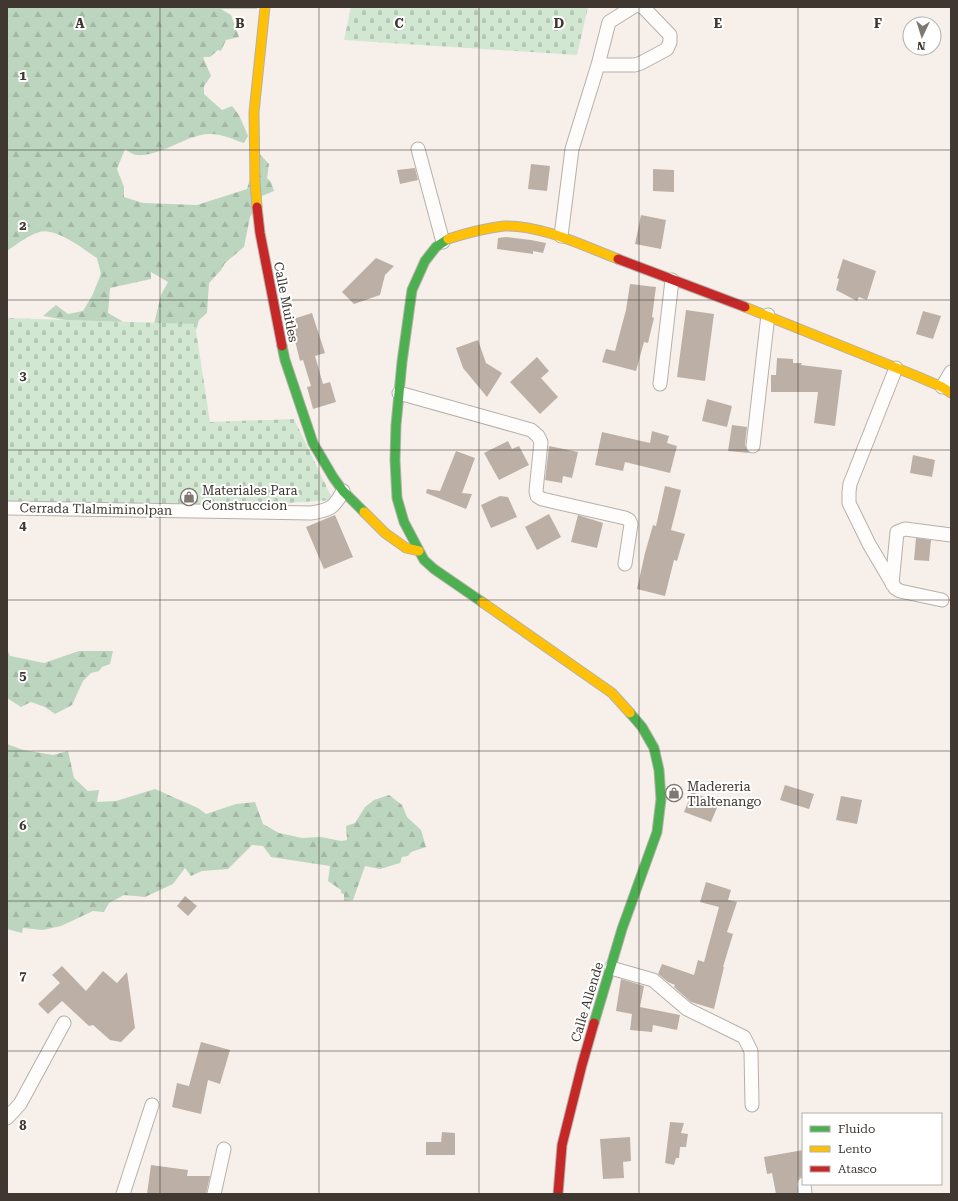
<svg xmlns="http://www.w3.org/2000/svg" width="958" height="1201" font-family="'Roboto Serif',serif">
<defs>
<pattern id="forest-firs" width="22" height="20" patternUnits="userSpaceOnUse"><rect width="22" height="20" fill="#bcd5be"/><path d="M5 1l3.5 6h-7zM16 11l3.5 6h-7z" fill="#a3b7a4"/></pattern>
<pattern id="cemetery-stones" width="16" height="16" patternUnits="userSpaceOnUse"><rect width="16" height="16" fill="#d2e7d2"/><path d="M2 7V4a2 2 0 0 1 4 0v3zM10 15v-3a2 2 0 0 1 4 0v3z" fill="#b5c7b5"/></pattern>
</defs>
<rect width="100%" height="100%" fill="#f7f0ea"/>
<path fill="url(#forest-firs)" d="M7,7H257V9H221L231,15L239,37L226,40L221,51L218,50L210,57H203L211,76L204,86V94L222,110L232,106L239,115L248,136L244,143C232,139 221,133 208,134C183,136 161,157 136,155C132,154 128,151 125,149L117,169L124,187V197L143,203L197,205L247,189L258,152L269,164L267,178L271,182L274,191L262,196L250,217L244,247L225,263L221,270L209,283L207,313L199,320L194,337L154,324L161,295L168,282L151,272V279L110,288L108,313L122,321V330L43,316L56,305L68,314L83,311L92,296L101,274L97,258C83,249 56,227 39,232C27,236 17,244 7,251Z
M7,649L10,656L44,663L79,651H113L110,664L102,667L99,671L91,673L83,681L72,705L55,714L45,707L31,702L21,707L7,698Z
M7,744L23,750L53,755L68,751L74,778L88,791L99,790L97,802L116,801L155,789L198,808L206,814L236,804L255,802L263,824L279,833L302,838L321,837L341,841L347,840L346,826L355,823L365,807L374,800L389,795L402,805L407,817L421,830L426,847L411,852L408,856L402,857L400,863L380,869L365,866L353,900L344,901V894L341,893V890L328,881L330,866L271,857L263,846L252,845L228,869L202,871L191,876L185,868L173,884L145,897L124,895L109,903L104,912L93,911L61,926L43,930L23,928L22,933L7,929Z"/>
<path fill="url(#cemetery-stones)" d="M351,7H588L577,55L344,40Z
M7,318L195,324L210,422L294,419L333,500L221,507L7,502Z"/>
<path fill="#bcb0a6" d="M531,164L550,166L547,191L528,189Z
M415,168L418,180L400,184L397,170Z
M653,169L674,170V192L653,191Z
M641,215L666,220L661,249L635,244Z
M506,237L531,240L546,243L543,253L533,251V254L497,249L498,238Z
M376,258L394,266L385,275L380,295L354,304L342,292Z
M843,259L876,271L867,300L859,297L857,301L836,290L839,279L837,278Z
M630,284L656,287L652,317L654,318L648,343L644,342L636,371L602,362L606,349L615,351L626,310Z
M686,310L714,314L705,381L677,377Z
M923,311L941,316L933,339L916,334Z
M312,313L325,353L315,356L323,384L330,382L336,402L313,409L307,387L311,386L303,360L300,361L290,320Z
M478,340L486,363L502,373L487,397L463,368L456,348Z
M537,357L549,371L541,378L558,397L540,414L510,382Z
M777,358L793,359V363H802L801,365L842,370L835,426L814,423L818,392H771V375H776Z
M707,399L732,406L727,427L702,421Z
M732,425L747,427L745,445L749,453L728,451Z
M652,431L669,436L667,443L677,446L670,473L625,462L623,471L595,465L602,432L650,443Z
M508,441L512,449L519,446L529,465L499,480L484,453Z
M549,446L578,452L572,478L563,476L562,483L545,480Z
M456,451L475,458L462,493L472,494L466,509L426,493L427,489L440,491Z
M913,455L935,460L932,477L910,473Z
M665,486L681,490L671,530L685,534L677,561L674,560L665,596L637,589L645,553L653,525L656,526Z
M500,496L508,497L517,517L491,528L481,505Z
M549,514L561,537L537,550L525,527Z
M335,515L353,557L324,569L306,527Z
M578,515L603,523L597,548L571,542Z
M916,538L931,540L929,561L914,560Z
M785,785L814,794L809,809L780,800Z
M692,792L719,803L711,822L684,812Z
M841,796L862,800L857,824L836,820Z
M706,882L731,890L728,900L737,902L727,932L733,934L723,967H724L714,1009L691,1002L674,987L675,985L668,982L658,974L662,964L694,975L698,960L704,962L719,907L700,902Z
M185,896L197,906L188,916L177,906Z
M62,966L86,991L103,971L117,983L127,972L135,1028L121,1042L110,1040L93,1025L89,1026L62,1001L48,1014L38,1004L60,983L52,975Z
M621,979L644,986L640,1007L680,1015L677,1030L653,1025L652,1032L630,1030L632,1014L616,1011Z
M201,1042L230,1050L220,1084L208,1080L201,1114L172,1107L177,1083L189,1086Z
M670,1122L684,1123L681,1133L688,1134L686,1147H680L679,1158H676L674,1165L665,1163Z
M442,1132L455,1133V1155H426V1142H441Z
M630,1137L631,1161L623,1162L624,1178L603,1179L600,1139Z
M803,1150V1176L799,1178L797,1181V1194H776L772,1173L767,1174L764,1157Z
M151,1165L188,1170L187,1176H210L206,1194H147Z"/>
<g fill="none" stroke-linecap="round" stroke-linejoin="round">
<g stroke="#b6b0aa" stroke-width="15">
<path id="street" d="M598,65H635L641,63L667,49L670,42V35L645,9L642,7
M418,149L443,242
M561,236L572,149L598,65L609,22L633,7
M896,368L850,484L849,492V503L869,544L895,588L900,591L942,600
M660,384L672,280
M942,387L951,372
M399,393L531,430L538,436L541,442L536,491L537,496L542,499L625,518L629,520L631,524L625,564
M753,446L768,315
M7,508L311,513C330,510 334,508 343,491
M892,584L897,532L905,529L951,535
M611,968L653,980L687,1009L744,1037L751,1051L752,1105
M7,1118L20,1104L64,1023
M804,1184L805,1194
M123,1194L152,1105
M214,1194L224,1149"/>
</g>
<g stroke="#b6b0aa" stroke-width="11">
<path id="fast" d="M448,239L436,247L425,261L412,290L402,362L396,425L395,460L397,498L404,522L424,560L434,569L482,602
M282,346L285,360L313,443L333,477L343,491L364,512
M594,1023L622,929L657,832L661,799L659,770L654,748L642,727L630,713"/>
</g>
<g stroke="#b6b0aa" stroke-width="11">
<path id="slow" d="M257,207L255,182L254,112L265,7
M448,239C467,233 485,228 504,226C539,224 586,247 618,259
M745,307L914,375L942,387L951,393
M364,512L385,533L406,548L419,551
M482,602L612,693L630,713"/>
</g>
<g stroke="#b6b0aa" stroke-width="11">
<path id="jam" d="M257,207L260,233L282,346
M618,259L745,307
M558,1194L562,1145L582,1065L594,1023"/>
</g>
<use href="#street" stroke="#fefdfc" stroke-width="13"/>
<use href="#fast" stroke="#4caf50" stroke-width="9"/>
<use href="#slow" stroke="#ffc107" stroke-width="9"/>
<use href="#jam" stroke="#c62828" stroke-width="9"/>
</g>
<path fill="none" stroke="#3f3730" stroke-width="1" stroke-opacity="0.55" d="M160,7V1194M319,7V1194M479,7V1194M639,7V1194M798,7V1194M7,150H951M7,300H951M7,450H951M7,600H951M7,751H951M7,901H951M7,1051H951"/>
<defs>
<g id="shop-ring" transform="scale(0.9)"><circle r="9.5" fill="#fff" stroke="#7f7871" stroke-width="1.5"/><path d="M-5-2.5h2.3a2.7 3.5 0 0 1 5.4 0H5L5.5 6h-11ZM-1.5-2.5h3a1.5 2.3 0 0 0-3 0Z" fill="#7f7871"/></g>
</defs>
<g fill-rule="evenodd">
<use href="#shop-ring" x="189" y="497"/>
<use href="#shop-ring" x="674" y="793"/>
</g>
<g text-anchor="middle" dominant-baseline="central" stroke-width="4" stroke-linejoin="round" paint-order="stroke">
<g font-size="13" fill="#3f3730" stroke="#fff">
<text transform="translate(286 302) rotate(79)">Calle Muitles</text>
<text transform="translate(96 509) rotate(1)">Cerrada Tlalmiminolpan</text>
<text transform="translate(587 1002) rotate(-73)">Calle Allende</text>
</g>
<g font-size="13" fill="#3f3730" stroke="#fff" text-anchor="start">
<text x="202" y="490">Materiales Para<tspan x="202" dy="15">Construccion</tspan></text>
<text x="687" y="786">Madereria<tspan x="687" dy="15">Tlaltenango</tspan></text>
</g>
</g>
<g font-size="13" text-anchor="middle" font-weight="bold" fill="#3f3730" stroke="#fff" stroke-width="4" stroke-linejoin="round" paint-order="stroke">
<text x="80" y="28">A</text>
<text x="240" y="28">B</text>
<text x="399" y="28">C</text>
<text x="559" y="28">D</text>
<text x="718" y="28">E</text>
<text x="878" y="28">F</text>
<text x="23" y="80">1</text>
<text x="23" y="230">2</text>
<text x="23" y="380">3</text>
<text x="23" y="530">4</text>
<text x="23" y="680">5</text>
<text x="23" y="830">6</text>
<text x="23" y="980">7</text>
<text x="23" y="1130">8</text>
</g>
<rect width="958" height="1201" fill="none" stroke="#3f3730" stroke-width="16"/>
<rect x="802" y="1113" width="140" height="72" fill="#ffffff" stroke="#b2afac"/>
<rect x="810" y="1126" width="20" height="6" fill="#4caf50" stroke="#b2afac"/>
<text x="838" y="1133" font-size="12" fill="#3f3730">Fluido</text>
<rect x="810" y="1146" width="20" height="6" fill="#ffc107" stroke="#b2afac"/>
<text x="838" y="1153" font-size="12" fill="#3f3730">Lento</text>
<rect x="810" y="1166" width="20" height="6" fill="#c62828" stroke="#b2afac"/>
<text x="838" y="1173" font-size="12" fill="#3f3730">Atasco</text>
<g transform="translate(922 36) rotate(184)"><circle r="19" fill="#ffffff" stroke="#b2afac"/>
<path d="M0-3L7 15L0 10L-7 15Z" fill="#7f7871"/>
<text y="-6" font-size="11" font-weight="bold" text-anchor="middle" fill="#3f3730">N</text>
</g>
</svg>
